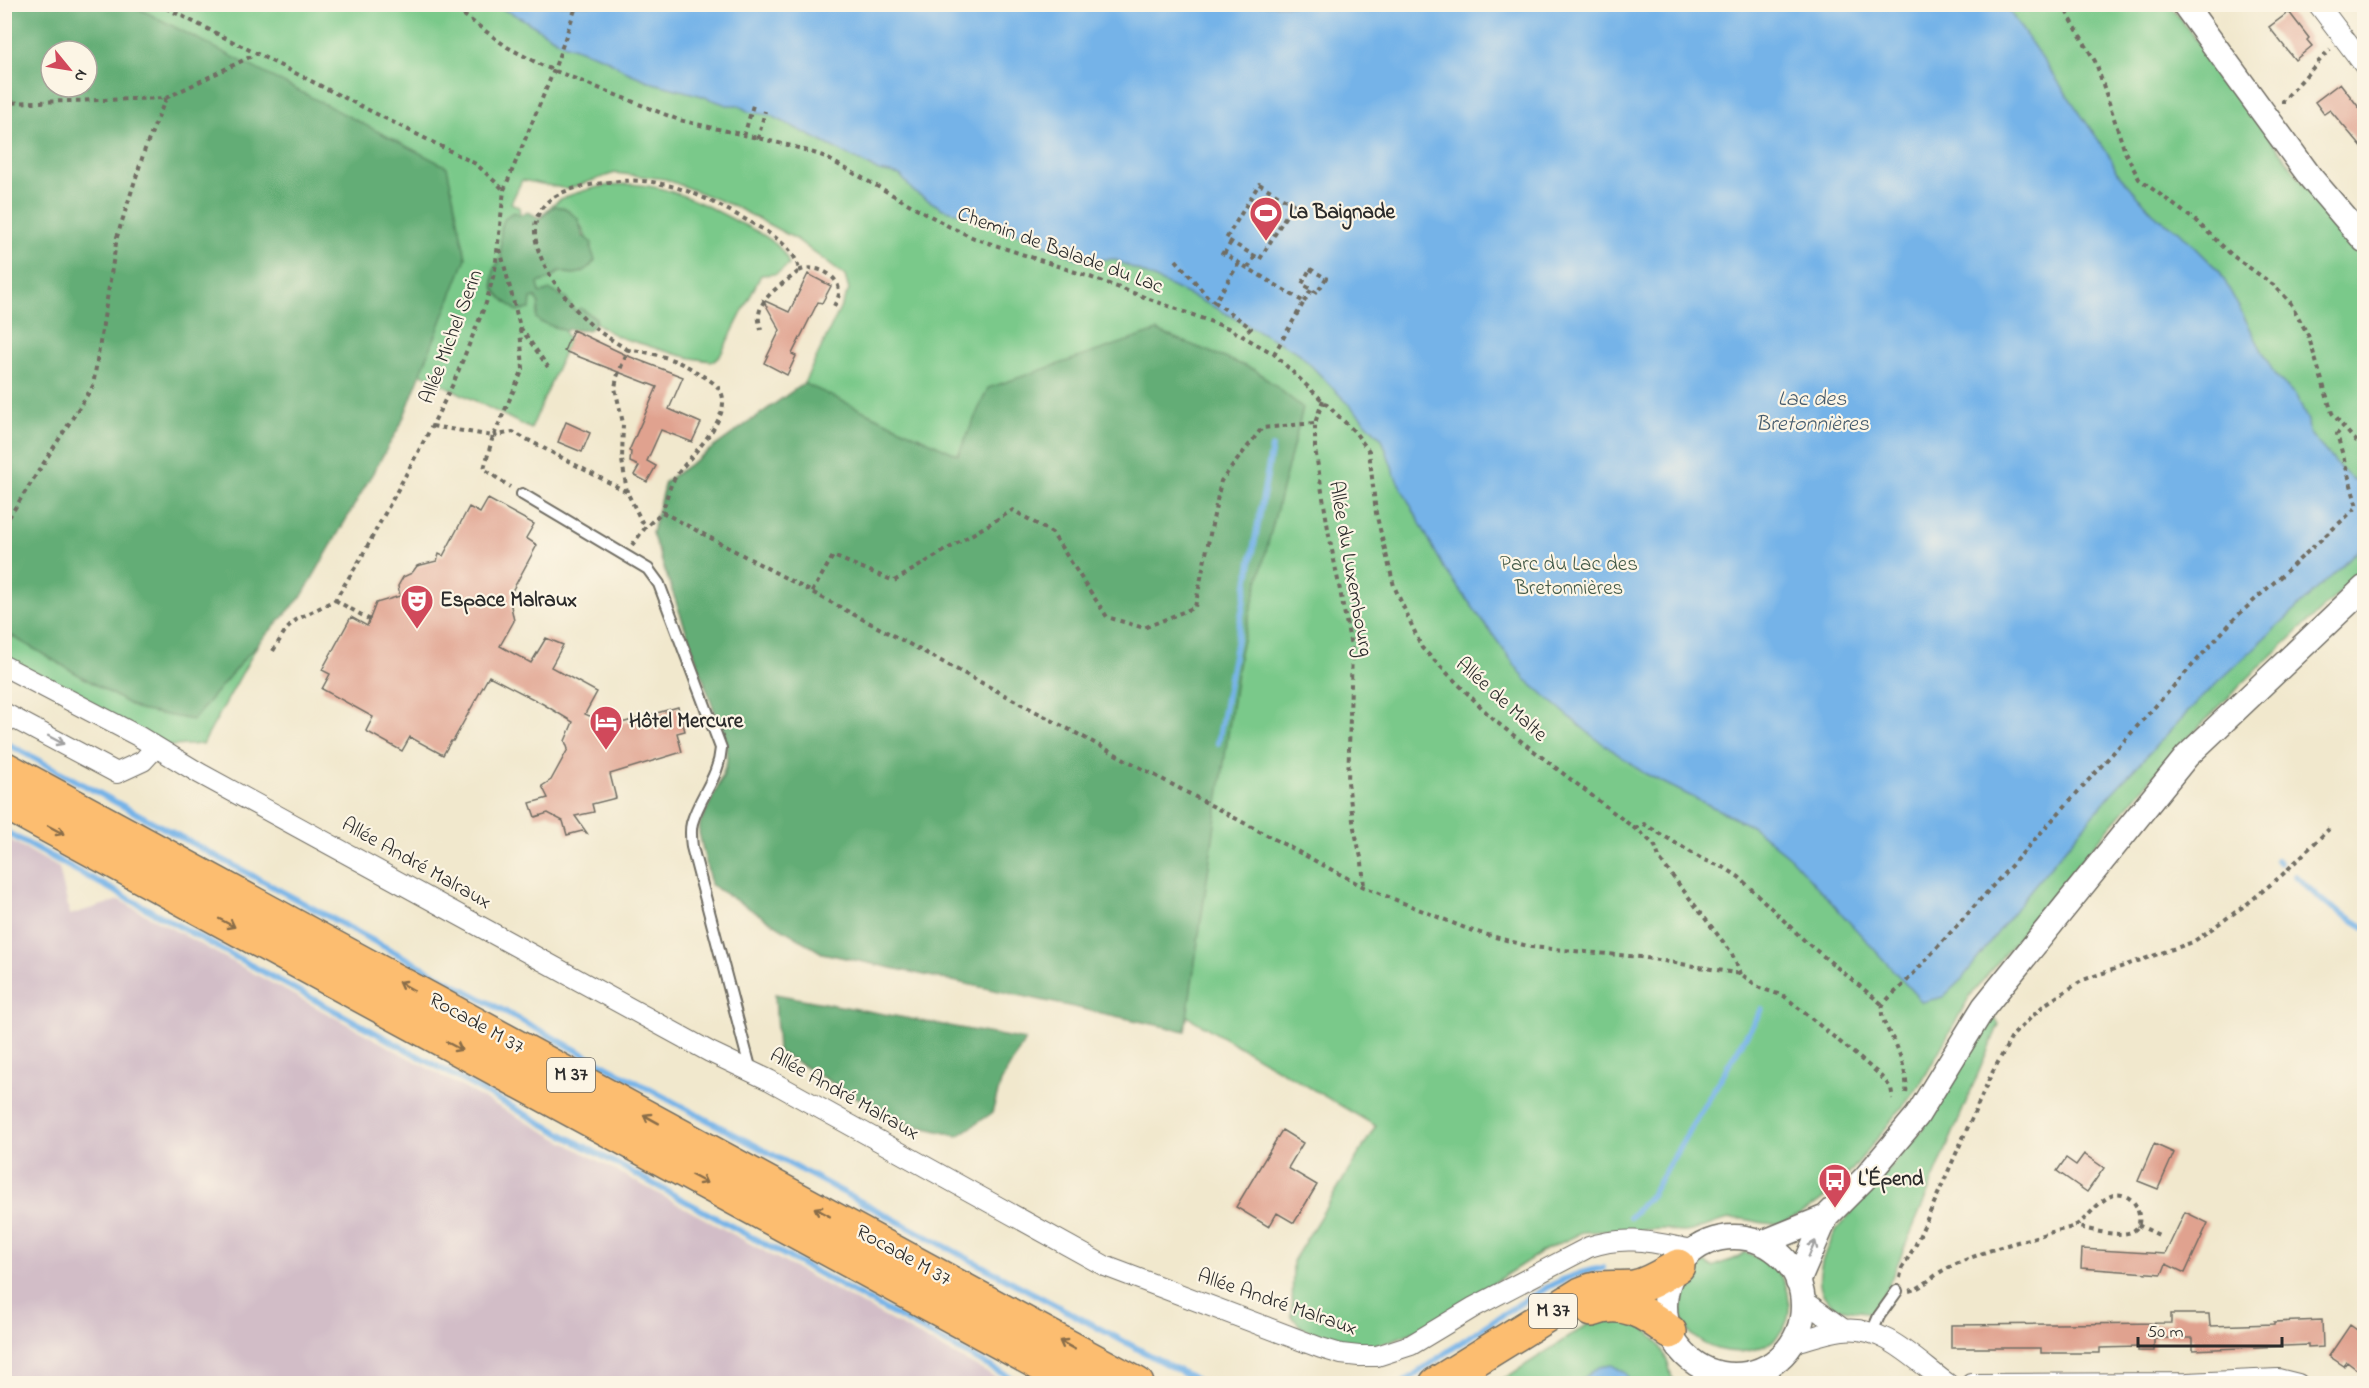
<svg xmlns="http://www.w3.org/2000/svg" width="2369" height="1388" font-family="'Indie Flower',sans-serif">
<rect width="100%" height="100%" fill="#fcf5e5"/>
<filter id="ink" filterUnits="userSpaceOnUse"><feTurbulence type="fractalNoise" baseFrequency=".0167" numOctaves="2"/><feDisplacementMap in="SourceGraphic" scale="12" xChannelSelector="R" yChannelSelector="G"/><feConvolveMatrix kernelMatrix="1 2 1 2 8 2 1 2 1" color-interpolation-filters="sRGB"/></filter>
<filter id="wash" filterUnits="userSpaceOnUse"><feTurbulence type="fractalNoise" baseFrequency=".008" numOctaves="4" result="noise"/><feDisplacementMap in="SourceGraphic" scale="24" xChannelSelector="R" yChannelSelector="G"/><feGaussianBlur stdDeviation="1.35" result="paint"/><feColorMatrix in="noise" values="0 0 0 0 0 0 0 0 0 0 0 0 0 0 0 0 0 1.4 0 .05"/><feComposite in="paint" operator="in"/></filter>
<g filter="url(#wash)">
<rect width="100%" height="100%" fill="#f1e8cd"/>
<path fill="#d2bdc7" d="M5,837L59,868L70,915L119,900L1006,1383H5Z"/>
<path fill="#7ac98a" stroke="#527a5a" stroke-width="1.5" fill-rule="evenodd" d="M4,5H2170L2305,185L2364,250V570L2248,678L2177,749L2085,856L1970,996L1920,1085L1844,1180L1838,1177L1821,1192L1825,1197C1811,1207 1798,1218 1780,1223C1762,1227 1747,1215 1725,1220C1706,1225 1686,1238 1666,1229L1584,1232L1543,1251L1422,1329L1384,1343L1355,1347L1329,1342L1300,1326L1292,1317L1293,1261L1376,1126L779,779L714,797L727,761L726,744L652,533L665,482L804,383L849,290L845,276L796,239L734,206L665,179L615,173L567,189L522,180L511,203L519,207L524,245L543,280L553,277L591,249L581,226L555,206L540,218C556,198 565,196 590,189C646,174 689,196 738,222C757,231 784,243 789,265L776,274L761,275L720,356L714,361C692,360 676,354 655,348C629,339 620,341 596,323V318C586,315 572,314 569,302L545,293L569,340L531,429L410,368L203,744L156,747L5,666ZM51,51H87V87H51Z
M1992,1015L1999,1024L1887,1289L1873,1313C1863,1311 1850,1311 1840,1308C1804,1294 1824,1251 1837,1229L1924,1128L1925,1118Z
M1745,1252C1767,1260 1788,1275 1789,1300C1796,1388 1621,1356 1704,1262L1713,1267C1725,1260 1735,1262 1745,1252Z
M1618,1317C1627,1321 1638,1324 1645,1329C1661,1340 1670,1365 1673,1384H1496L1587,1325Z"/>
<path fill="#63ad76" stroke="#476c50" stroke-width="1.5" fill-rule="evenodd" d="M5,4L132,5L447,167L466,258L401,424L302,596L243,660L193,720L139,710L5,632ZM51,51H87V87H51Z
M555,206L565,208L578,219L583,236L592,243L591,249L595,260C586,274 574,277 559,271L550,279L538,283L540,294L550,290L566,298L575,312L580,308L596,318C594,334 581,331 569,329L566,331L540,322L536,318L539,304L535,297L531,298L530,309L517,311C510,305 498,297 494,288C492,285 493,273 494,270C495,264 500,264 501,258C502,243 495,217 515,212L518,215L528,212L540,218Z
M1157,331L1255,370L1303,408L1240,652L1185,1031L822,953L711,885L699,833L700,823L725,773L727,761L726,744L652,533L665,482L804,383L958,455L988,388Z
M775,994L1025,1040L1001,1082L992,1113L958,1136L897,1121L778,1051Z"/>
<path fill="#75b3e8" stroke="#506f8a" stroke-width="1.5" d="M494,5H2005L2111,158L2116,171L2158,218L2179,231L2220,272L2275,375L2296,396L2308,421L2309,433L2342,470L2352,479L2364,483V545L2199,700L2111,794L2028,893L1962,979L1943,997L1922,1002L1791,858L1753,827L1644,773L1591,735L1525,679L1444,568L1396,478L1382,439L1299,353L1212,306L1114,259L1081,260L986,220L943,209L913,191L900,175L879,171L770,115L749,112L738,105H727L699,95L653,83L627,72L604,58L563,44L521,18Z
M1612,1365L1626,1373L1631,1383H1577L1599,1367Z"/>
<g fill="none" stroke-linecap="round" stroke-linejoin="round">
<path stroke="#75b3e8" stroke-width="6" d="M4,742L632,1080L1204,1384
M1218,743L1272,447
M4,831L1022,1384
M2277,860L2280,863
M2295,876L2324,902L2364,927
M1630,1217L1651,1195L1762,1009
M1402,1384C1435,1360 1468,1337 1502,1315C1534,1295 1565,1273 1603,1268"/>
</g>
<g id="blocks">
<path fill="#e0a28f" d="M2289,12L2309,38L2307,40L2312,46L2295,60L2269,27Z
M2340,83L2364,114V150L2330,110L2324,114L2315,102Z
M808,274L831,286L822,303L818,302L792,354L796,356L787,375L764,363L780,330L763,300L789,312Z
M573,330L628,356L683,377L669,409L701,423L692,442L661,430L647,461L656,466L647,482L634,475L639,466L630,462L631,452L629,451L657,387L564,351Z
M566,422L590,433L582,452L558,442Z
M488,499L534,524L526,538L537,545L511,593L513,595L510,601L514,621L500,646L531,663L546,638L563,645L551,667L597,692L585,714L594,718L597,730L678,707L685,731L677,733L682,752L610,774L616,798L592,804L594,812L575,816L587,833L582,831L567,835L563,821L548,813L535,817L530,803L548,798L542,786L551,780L568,749L565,741L573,722L543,704L489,676L453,741H451L443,755L410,737L402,751L366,731L373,717L322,689L330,674L322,670L351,617L367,626L376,603L400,596L398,586L403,577L412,573L417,566L437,561L439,554L443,556L469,507L480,513Z
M1282,1130L1303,1143L1288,1168L1317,1185L1294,1223L1277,1213L1269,1227L1236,1207Z
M2154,1144L2174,1153L2158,1189L2138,1181Z
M2084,1154L2104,1168L2087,1192L2057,1171L2066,1158L2076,1165Z
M2185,1212L2208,1223L2185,1273L2166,1264L2162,1274L2081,1268L2082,1249L2165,1254Z
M2171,1314H2209L2210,1326L2274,1324V1322L2322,1320L2323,1347L2308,1348V1345L2193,1350V1338H2154V1351H2138V1347L2100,1348V1353H2041V1348H1951V1325L2171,1323Z
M2350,1325L2364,1335V1375L2347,1362L2344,1366L2329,1356Z"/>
</g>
</g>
<g filter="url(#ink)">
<use href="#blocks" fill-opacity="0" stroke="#706d64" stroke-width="1.5"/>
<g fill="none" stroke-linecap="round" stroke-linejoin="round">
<g stroke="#706d64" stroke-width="14">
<path id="service" d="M522,494L648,569L659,584L721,748C719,778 700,795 692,823C690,830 691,839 692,847L751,1071
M1872,1332L1879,1316L1897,1291"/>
</g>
<g stroke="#706d64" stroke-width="22">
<path id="minor" d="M2318,4L2364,65
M4,666L138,736L199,773L710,1052L769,1080L1105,1266L1321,1348L1341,1354L1359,1356H1377L1411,1345L1474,1307L1589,1247C1627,1234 1655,1243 1693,1250
M4,713L117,773L143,761L156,747
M1803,1300L1843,1329
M1792,1343C1808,1339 1825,1332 1842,1330C1883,1324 1917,1362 1948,1384
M1971,1384L2187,1383L2278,1379L2298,1384"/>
</g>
<g stroke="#706d64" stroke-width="27">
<path id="tertiary" d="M2184,4L2311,178L2364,240
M1665 1306a69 69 0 1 1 138 0a69 69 0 1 1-138 0Z
M1762,1243L1826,1217L1866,1177L1917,1116L1984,1007L2187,756L2364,588
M1798,1282L1826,1217"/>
</g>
<g stroke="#706d64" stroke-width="36">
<path id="trunk" d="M4,768L1137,1384
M4,802L1077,1384
M1592,1310C1623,1298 1646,1313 1670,1332
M1436,1384L1581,1294C1604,1284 1612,1289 1634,1287C1650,1284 1664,1274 1678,1266"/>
</g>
<path stroke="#706d64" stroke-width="4" stroke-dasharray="4.5 4.5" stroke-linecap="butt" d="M158,4L476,164L504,190
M449,4L507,47L543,66L679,120L792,146L823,156L950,227L974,238L1090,277L1228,328L1274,354L1354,431L1369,451L1376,513L1394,586L1422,648L1495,721L1647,838L1655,846L1660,860L1731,952L1741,974
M2062,4L2096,63L2125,152L2139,179L2196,221L2233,256L2275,286L2290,302L2308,335L2332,413L2353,438L2364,447
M4,103L166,98L256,54
M2283,104V101L2330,49
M744,136L753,105
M758,139L765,111
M1259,184L1293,204L1260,259L1226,239Z
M500,249L520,327L548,367
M1221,252L1304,302L1274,354
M1224,254L1231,242
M1176,260L1208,297L1215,302
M1239,263L1215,302L1251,328L1243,336
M1248,268L1255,256
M1310,269L1326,278L1317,293L1302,284Z
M799,271C813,263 840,274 839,293C839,297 836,302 834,306
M1304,302L1311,290
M628,350C614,341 599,333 587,321C544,279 494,200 590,185C614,181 638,178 662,184C693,190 723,207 750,222C769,233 796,247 799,271C785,283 761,295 759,315C758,319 760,325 761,330
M1323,400L1315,423V448L1329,535L1352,651L1348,782L1354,828L1362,862L1364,887
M432,426L493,436L484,469L510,487
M494,435L523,369L520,329
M493,436L513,432L627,492L645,528
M627,492L622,460L623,423L615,388L617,377L628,350C651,351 679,360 698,373C708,379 722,386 723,399C725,427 687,457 673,481C668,490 666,502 662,512
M4,525L93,386L117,237L145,149L166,98
M632,545L645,528L662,512L1364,887L1470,930L1531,947L1640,957L1741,974L1760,988L1784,996L1879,1074L1891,1088L1893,1099
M812,592L833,556L894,581L1013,510L1052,533L1107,617L1144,628L1195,607L1221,481L1262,428L1315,423
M335,600L372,621
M273,651L285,631L296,620L335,600L361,558L432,426L453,384L486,303L495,270L504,190L554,70L577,4
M1635,829L1644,824L1702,859L1725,868L1739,877L1806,942L1883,1005
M1906,1093C1908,1079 1902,1061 1897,1047C1892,1035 1876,1016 1884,1004C1889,996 1898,990 1904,984L2237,616L2357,507L2337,434L2343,427
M2138,1225L2159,1235
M1900,1278L1902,1268L1915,1246L1991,1075L2013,1035L2044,1005L2083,980L2193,942L2247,904L2282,875L2329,829
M1909,1291C1923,1288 1932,1276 1944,1270C1957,1263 1972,1257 1986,1252C2007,1244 2030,1239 2052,1232C2059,1230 2068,1229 2074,1226C2089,1219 2098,1199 2114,1195C2124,1192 2136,1201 2138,1211C2149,1248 2092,1230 2075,1226"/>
<use href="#service" stroke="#fff" stroke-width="10"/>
<use href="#minor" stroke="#fff" stroke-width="20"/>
<use href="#tertiary" stroke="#fff" stroke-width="24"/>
<use href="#trunk" stroke="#fcbd6f" stroke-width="33"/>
</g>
<defs><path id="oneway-shaft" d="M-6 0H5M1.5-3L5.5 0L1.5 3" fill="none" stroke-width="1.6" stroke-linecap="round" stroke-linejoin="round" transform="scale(1.5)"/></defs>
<g stroke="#a0a0a0">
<use href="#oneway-shaft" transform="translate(56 740) rotate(28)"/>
<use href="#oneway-shaft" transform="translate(1812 1249) rotate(-67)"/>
</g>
<g stroke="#896d4a">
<use href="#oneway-shaft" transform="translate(56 830) rotate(28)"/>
<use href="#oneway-shaft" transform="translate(227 923) rotate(28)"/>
<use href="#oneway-shaft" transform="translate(406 986) rotate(-151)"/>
<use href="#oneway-shaft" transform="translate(454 1046) rotate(28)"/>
<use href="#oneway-shaft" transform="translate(651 1119) rotate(-151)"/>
<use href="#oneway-shaft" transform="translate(699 1179) rotate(28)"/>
<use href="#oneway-shaft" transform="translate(822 1212) rotate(-151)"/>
<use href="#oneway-shaft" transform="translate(1067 1345) rotate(-151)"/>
</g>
</g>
<defs>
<g id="stadium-pin" transform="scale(1.725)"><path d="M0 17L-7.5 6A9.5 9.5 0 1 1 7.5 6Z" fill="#d1495b" stroke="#fcf5e5"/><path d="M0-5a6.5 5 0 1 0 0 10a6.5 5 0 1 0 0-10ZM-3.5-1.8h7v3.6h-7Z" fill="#fff"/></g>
<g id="theatre-pin" transform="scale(1.725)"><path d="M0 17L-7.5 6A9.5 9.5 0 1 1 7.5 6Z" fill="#d1495b" stroke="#fcf5e5"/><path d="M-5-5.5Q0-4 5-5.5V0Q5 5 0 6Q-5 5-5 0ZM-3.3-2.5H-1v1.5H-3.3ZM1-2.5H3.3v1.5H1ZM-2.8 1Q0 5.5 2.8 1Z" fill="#fff"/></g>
<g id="hotel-pin" transform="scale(1.725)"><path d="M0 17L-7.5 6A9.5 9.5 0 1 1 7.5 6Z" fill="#d1495b" stroke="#fcf5e5"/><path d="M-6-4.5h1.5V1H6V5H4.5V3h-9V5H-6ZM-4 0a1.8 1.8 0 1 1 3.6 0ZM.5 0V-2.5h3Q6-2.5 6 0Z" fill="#fff"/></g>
<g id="bus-pin" transform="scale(1.725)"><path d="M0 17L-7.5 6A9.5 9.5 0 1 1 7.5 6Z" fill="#d1495b" stroke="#fcf5e5"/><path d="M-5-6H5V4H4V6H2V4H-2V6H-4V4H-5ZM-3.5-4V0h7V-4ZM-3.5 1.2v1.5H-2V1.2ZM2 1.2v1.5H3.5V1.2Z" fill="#fff"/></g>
</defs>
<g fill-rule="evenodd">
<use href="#stadium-pin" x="1266" y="213"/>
<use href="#theatre-pin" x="417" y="601"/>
<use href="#hotel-pin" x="606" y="722"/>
<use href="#bus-pin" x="1835" y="1180"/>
</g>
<g text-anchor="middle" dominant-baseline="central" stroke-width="4.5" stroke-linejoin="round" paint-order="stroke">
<g fill="#fcf5e5" stroke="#6a6863" stroke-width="1.5">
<rect x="547" y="1058" width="48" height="34" rx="4.5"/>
<rect x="1529" y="1294" width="48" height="34" rx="4.5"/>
</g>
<g font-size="20" font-weight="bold" fill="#2b2b2b">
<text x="571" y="1075">M 37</text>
<text x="1553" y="1311">M 37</text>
</g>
<g font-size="21" font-weight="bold" fill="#2b2b2b" stroke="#fcf5e5" text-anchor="start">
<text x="1289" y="213">La Baignade</text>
<text x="440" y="601">Espace Malraux</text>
<text x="629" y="722">Hôtel Mercure</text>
<text x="1858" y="1180">L'Épend</text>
</g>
<g font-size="21" fill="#2b2b2b" stroke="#fcf5e5">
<text transform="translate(1060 251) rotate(20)">Chemin de Balade du Lac</text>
<text transform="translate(452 337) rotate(-69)">Allée Michel Serin</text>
<text transform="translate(1350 569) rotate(80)">Allée du Luxembourg</text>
<text transform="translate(1501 700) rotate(42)">Allée de Malte</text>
<text transform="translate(416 864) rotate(29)">Allée André Malraux</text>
<text transform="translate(476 1024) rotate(29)">Rocade M 37</text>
<text transform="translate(844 1095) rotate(29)">Allée André Malraux</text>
<text transform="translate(903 1256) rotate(29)">Rocade M 37</text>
<text transform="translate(1277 1303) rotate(19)">Allée André Malraux</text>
</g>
<g font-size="21" fill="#435a48" stroke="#fcf5e5">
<text x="1569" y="565">Parc du Lac des<tspan x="1569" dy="24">Bretonnières</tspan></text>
</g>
<g font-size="22" font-style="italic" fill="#455b6d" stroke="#fcf5e5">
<text x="1812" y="400">Lac des<tspan x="1812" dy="25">Bretonnières</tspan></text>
</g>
</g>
<rect width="2369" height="1388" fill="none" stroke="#fcf5e5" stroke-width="24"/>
<g transform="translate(69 69) rotate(120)"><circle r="28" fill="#fcf5e5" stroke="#a8a49b" stroke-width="1.5"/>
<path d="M0-4.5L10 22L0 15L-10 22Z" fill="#d1495b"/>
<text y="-9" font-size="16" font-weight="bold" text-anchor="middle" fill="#2b2b2b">N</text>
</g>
<path d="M2138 1337v9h144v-9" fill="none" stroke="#2b2b2b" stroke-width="3"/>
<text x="2147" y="1337" font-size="18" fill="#2b2b2b" stroke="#fcf5e5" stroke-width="4.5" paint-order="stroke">50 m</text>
</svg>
